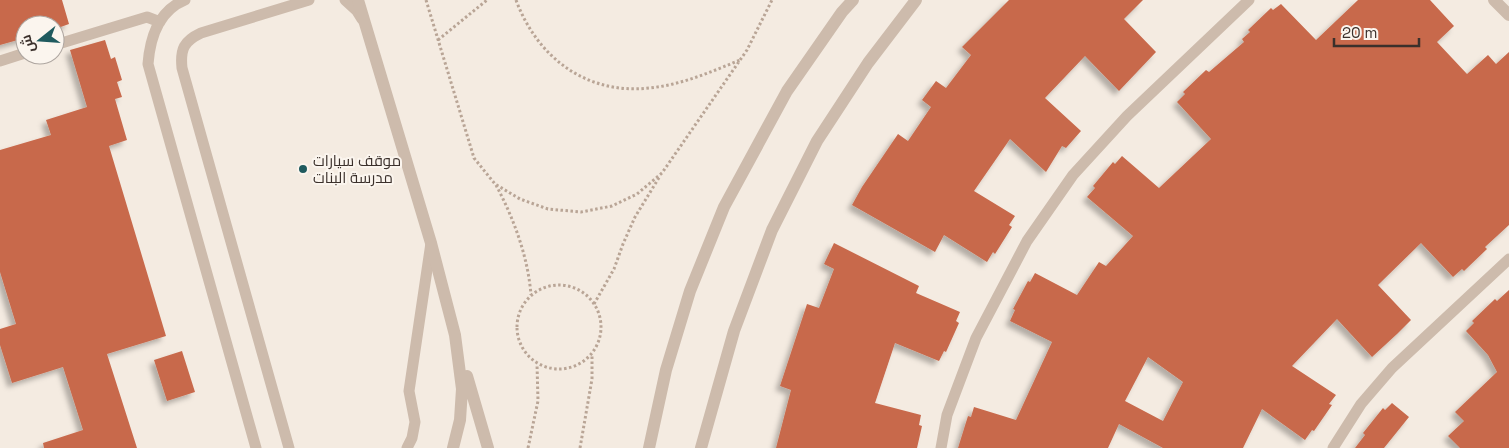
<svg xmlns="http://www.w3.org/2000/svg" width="1509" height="448" font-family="'Space Grotesk',Cairo,sans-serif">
<defs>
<filter id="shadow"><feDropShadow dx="-4.5" dy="4.5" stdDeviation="2.5" flood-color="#0004"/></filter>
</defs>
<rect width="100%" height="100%" fill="#f4ebe1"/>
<path fill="#c8694b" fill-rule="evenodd" filter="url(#shadow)" d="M0,0H62L69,24L55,29V25H25V38L0,45Z
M1009,0H1143L1124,19L1156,52L1119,91L1085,56L1045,98L1081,131L1066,148L1062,146L1046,172L1010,139L974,191L1015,216L1009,225L1012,227L995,254L993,252L987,262L944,235L935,252L852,205L862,187L898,134L908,141L931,107L922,100L936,81L946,88L971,55L962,47Z
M1358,0H1430L1454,26L1437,42L1467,74L1488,55L1496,64L1509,52V225L1485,247L1487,249L1464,271L1462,269L1453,277L1421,243L1378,285L1411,320L1397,334L1372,357L1337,319L1292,366L1336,395L1329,404L1332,405L1314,431L1312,430L1305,440L1262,409L1243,448H1163L1119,424L1108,448H958L968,416L971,417L974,407L1016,420L1052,342L1010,321L1015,310L1013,309L1028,281L1030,282L1035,273L1077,295L1099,262L1106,266L1133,236L1087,197L1095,188L1093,186L1113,162L1115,164L1122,156L1159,188L1211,139L1177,102L1185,94L1183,92L1206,70L1209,72L1244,42L1242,39L1250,32L1248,30L1271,8L1273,10L1281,4L1316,40ZM1148,357L1183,382L1163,421L1125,401Z
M105,40L111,59L115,57L122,80L117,82L122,97L115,99L127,140L109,146L166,336L107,354L137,448H44L43,443L83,430L63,367L12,383L0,345V329L16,324L0,272V150L51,135L46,120L87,107L70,50Z
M834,243L919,286L916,293L960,312L956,321L959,323L946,352L944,351L939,361L895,343L875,403L921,415L919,425L922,426L917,448H776L791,390L780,386L807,304L819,308L834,269L824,264Z
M1509,290V448H1460L1448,436L1464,421L1455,412L1497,372L1488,355L1466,331L1474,323L1472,321L1495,299L1497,301Z
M182,351L195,392L167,401L154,360Z
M1392,403L1409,417L1384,448H1355L1365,435L1363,433L1383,408L1385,410Z"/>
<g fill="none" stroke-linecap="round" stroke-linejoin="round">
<path stroke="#b9a596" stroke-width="3" stroke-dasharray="2.5 2.5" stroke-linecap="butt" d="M426,0L474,158L495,184L520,199L548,209L581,212L612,206L637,194L662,173L747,50L772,0
M516,0C537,57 586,95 649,88C681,85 711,72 740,60
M438,40L487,0
M496,185C514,219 528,257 531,295
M517 327a42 42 0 1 1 84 0a42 42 0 1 1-84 0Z
M594,304L614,269L623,244L635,217L660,176
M528,448L538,401L537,364
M580,448L592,379V355"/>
<path stroke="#cdbbac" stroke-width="11" d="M185,0C158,11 150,38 148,64L256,448
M345,0L357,11L362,19
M55,45L147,17L160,22
M0,61L25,53
M289,448L182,68C180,49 184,41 201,33L309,0
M407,448L412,438L415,422L409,391L431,243
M941,448L947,415L976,338L1027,241L1073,175L1127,116L1249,0
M1333,448L1361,404L1392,368L1509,259"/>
<path stroke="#cdbbac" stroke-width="12" d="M1494,0L1509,15
M701,448L734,331L772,230L817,141L868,63L916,0"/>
<path stroke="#cdbbac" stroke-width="12" d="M358,0L431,243L455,335L462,389L460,420L453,448
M467,376L488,448"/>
<path stroke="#cdbbac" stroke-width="12" d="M649,448L666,370L690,291L724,207L787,91L842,12L853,0"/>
</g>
<circle fill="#1f5a5e" stroke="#fbf5ee" stroke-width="2" cx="303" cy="169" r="5"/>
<g text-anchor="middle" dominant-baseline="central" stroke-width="4" stroke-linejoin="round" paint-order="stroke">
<g font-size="15" fill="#3b302b" stroke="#fbf5ee" text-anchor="start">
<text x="313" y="160">موقف سيارات<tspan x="313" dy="17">مدرسة البنات</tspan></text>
</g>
</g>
<g transform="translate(40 40) rotate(253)"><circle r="24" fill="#fbf5ee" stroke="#aea6a0"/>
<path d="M0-4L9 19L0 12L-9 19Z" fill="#1f5a5e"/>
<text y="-8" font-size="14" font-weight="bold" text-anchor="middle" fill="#3b302b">ش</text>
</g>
<path d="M1334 38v8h85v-8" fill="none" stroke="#3b302b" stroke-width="2.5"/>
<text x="1342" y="38" font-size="15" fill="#3b302b" stroke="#fbf5ee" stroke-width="4" paint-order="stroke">20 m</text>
</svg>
